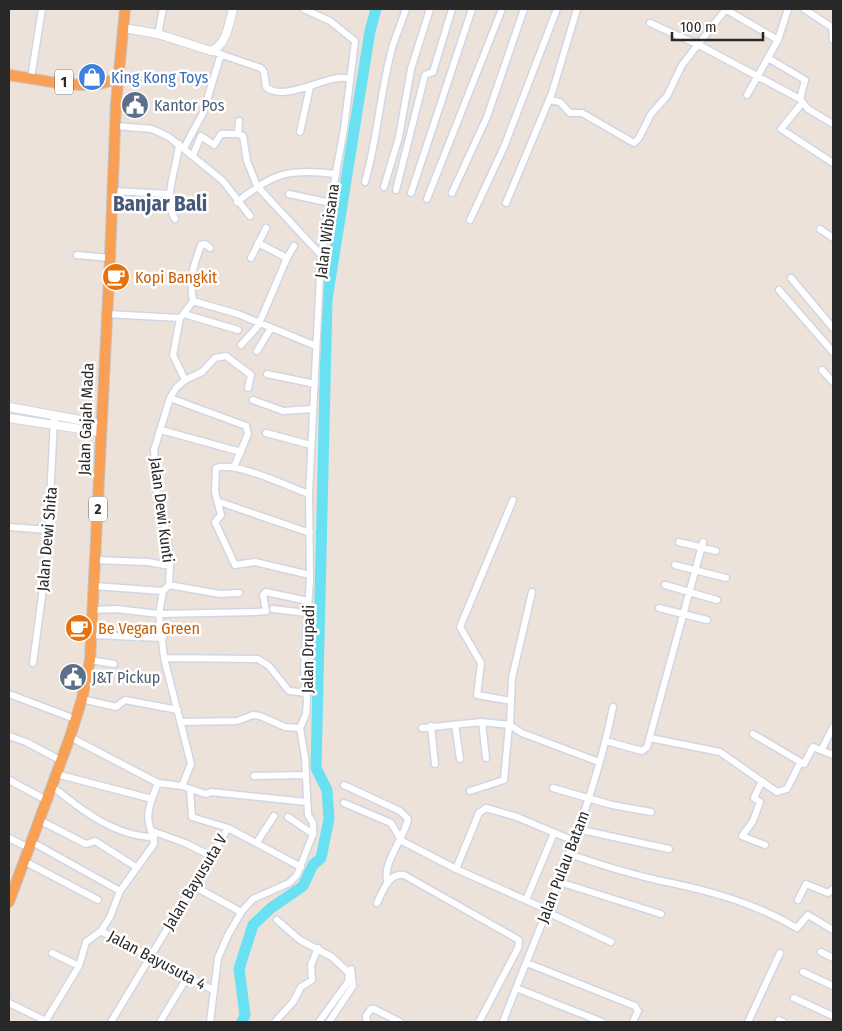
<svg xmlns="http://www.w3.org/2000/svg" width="842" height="1031" font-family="'Fira Sans Condensed',sans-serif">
<rect width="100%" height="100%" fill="#ece2da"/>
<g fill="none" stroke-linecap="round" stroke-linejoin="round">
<path stroke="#69e1f2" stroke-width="11" d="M242,1022L245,1015L239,969L253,925L271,908L303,886L313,865L321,858L329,819L327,790L316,768L327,299L370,31L376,9"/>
<g stroke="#d0d6e3" stroke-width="9">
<path id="minor" d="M304,9L330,21L355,41L344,129L321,255L309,494C289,487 236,461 216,468L215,492L221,515L215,522L235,565L255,562L310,575
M725,9L778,40
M804,9L833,28
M650,23L699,45L800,99L808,109L833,124
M832,27L833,40
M158,34L163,9
M211,51L261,68L264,72L266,87C285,104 332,71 349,79
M768,58L805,80L800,99
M31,78L42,9
M747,95L778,40L788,9
M549,100L560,102L570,113H582L634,143L639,138L651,114L667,96L682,65L726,9
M802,103L781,129L833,163
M239,121L238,134L243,136L247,161L257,186L321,255
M116,126L152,129L169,137L223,181L250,216
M300,132L310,87
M184,148L203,113L221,54
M193,155L201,136L214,145L221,134H238
M365,182C378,137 380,90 393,45C397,33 402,21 406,9
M384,187L399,137L411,69L430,9
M396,190L425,75L433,72L452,9
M113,191L170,194
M411,193L472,9
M452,193L487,117L524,9
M289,194L331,203
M427,199L502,9
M237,202C273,173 289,168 336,174
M506,203L552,93L577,9
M175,219C162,197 177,169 179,144
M470,220L504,147L557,9
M820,229L833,238
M258,243L287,258
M77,255L110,258
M251,258L266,228
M791,278L833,328
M779,290L833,352
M193,301L238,314L316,346
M193,301C189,277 193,268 201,245L205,244L210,248
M107,314L180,318
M184,314L238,330
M182,316L193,301
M180,318L173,355L185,380
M241,345L258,326L287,258L294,246
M257,351L271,328
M822,370L833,382
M267,374L315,384
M170,398L246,426L248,434L234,467
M253,400L283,411L313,409
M161,430L241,452
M266,433L311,445
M217,501L310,533
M9,527L49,530
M679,542L716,551
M96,560L148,562L170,566
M675,565L726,578
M169,585L220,594L239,593
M665,585L717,600
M94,586L163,591
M532,592L512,678L510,725L522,733L599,762
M659,608L707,620
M273,609L307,613
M93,610L116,609L159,614L256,612L266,611L263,595L266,592L308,601
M92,635L163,638
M164,658L258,659L269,666L289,691L307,693
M90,660L114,664
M33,663L47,558L54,420
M9,694L75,719
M82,699L116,707L125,700L178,710
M511,701L477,695L481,663L460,627L513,500
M181,722L237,721L253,715L260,716L285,727L300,728
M482,722L486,758
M455,725L460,759
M431,726L435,764
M422,728L482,722L510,725
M753,734L804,764L813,747L833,755
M9,736L26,742L60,760
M70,737L158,783L182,786L206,794L211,792L307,802
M650,738L720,752L777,792L787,789L800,763
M606,741L642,751L647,747L703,542
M822,749L833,727
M56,774L152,799
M254,776L305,775
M9,780L46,800
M762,781L754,798L760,802L753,821L742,836L765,845
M344,785L400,811L408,819C405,837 380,866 388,883
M52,786C81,810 116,837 154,837
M182,786L191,764L164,658L159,614L163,591L169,585L170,566L167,533L157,497L154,450L170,398L176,388L185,380L202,372L215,358L226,356L251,375L248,388
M553,788L612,805L651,812
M190,789L192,817L228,828L301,867
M470,791L504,780L509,725
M344,803L391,823L400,838
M288,817L313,834
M39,820L86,844L95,841L136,867
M577,829L669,849
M152,831L185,843L209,855
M9,838L29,848
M400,840L456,869L548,910
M32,842L120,891
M257,842L274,816
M569,854C598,864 627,873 657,880C707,890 753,902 797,928L808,915L833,930
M24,861L98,900
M456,869L479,813L486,808L517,817L574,841
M559,882L661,914
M192,885L241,912
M526,900L554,833
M798,900L806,884L828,893L833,889
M377,903C383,891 388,873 404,875L519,940L518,948L479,1022
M547,912L611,942
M277,920L300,940L332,957L349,973L348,982L319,1022
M101,931L213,990
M821,952L833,958
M52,953L79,966
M527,963L635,1006L638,1011L633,1022
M803,972L833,986
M516,988L602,1022
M794,998L833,1016
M9,1003L46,1021
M779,1020L783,1022
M45,1022L79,966L86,942L101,931L110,917L120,891L154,844C154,836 151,832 149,824C146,810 153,796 158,783
M111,1022L228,828
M160,1022L188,976
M210,1022L218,958L228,935L242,911L253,899L289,883L297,875L313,834V823L308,815L305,758L300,728L306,714L307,701L304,668L310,580L309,494
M275,1022L293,1002L301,987L312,980L311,965L318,948
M329,1022L353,986L351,969
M367,1022L366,1016L371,1009H374L400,1022
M503,1022C542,918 591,817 613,707
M748,1022L780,953"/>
</g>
<g stroke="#d0d6e3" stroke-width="10">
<path id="tertiary" d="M124,28L158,34L211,51C227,45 229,23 233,9
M9,407L101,424
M9,418L100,432"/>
</g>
<g stroke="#c3c3c3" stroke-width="12">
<path id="trunk" d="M9,75C39,79 92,94 118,77
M9,902L70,737L82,699L90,660L110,258L116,103L125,9"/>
</g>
<use href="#minor" stroke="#fff" stroke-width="6"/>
<use href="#tertiary" stroke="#fff" stroke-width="8"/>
<use href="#trunk" stroke="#faa055" stroke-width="10"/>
</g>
<defs>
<g id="shop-disc" transform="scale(1.4375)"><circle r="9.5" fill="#3f7fe0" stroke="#fff"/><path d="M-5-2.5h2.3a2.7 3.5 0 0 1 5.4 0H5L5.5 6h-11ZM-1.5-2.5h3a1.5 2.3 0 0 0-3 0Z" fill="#fff"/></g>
<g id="civic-disc" transform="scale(1.4375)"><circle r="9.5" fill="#5c6f8a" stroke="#fff"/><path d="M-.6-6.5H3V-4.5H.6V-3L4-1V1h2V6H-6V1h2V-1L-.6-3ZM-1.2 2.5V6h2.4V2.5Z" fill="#fff"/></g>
<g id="cafe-disc" transform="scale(1.4375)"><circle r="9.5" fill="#e8710a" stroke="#fff"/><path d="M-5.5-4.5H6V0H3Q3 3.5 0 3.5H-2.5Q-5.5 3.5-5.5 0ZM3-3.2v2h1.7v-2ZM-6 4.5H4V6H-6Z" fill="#fff"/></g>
</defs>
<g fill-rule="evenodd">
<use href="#shop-disc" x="92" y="77"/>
<use href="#civic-disc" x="135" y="105"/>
<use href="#cafe-disc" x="116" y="277"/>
<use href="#cafe-disc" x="79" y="628"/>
<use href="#civic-disc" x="73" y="677"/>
</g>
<g text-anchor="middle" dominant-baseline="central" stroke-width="5" stroke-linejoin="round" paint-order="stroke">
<g fill="#fff" stroke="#696969" stroke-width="1">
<rect x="55" y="69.5" width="18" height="25" rx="4"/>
<rect x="89" y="496.5" width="18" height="25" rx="4"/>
</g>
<g font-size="15" font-weight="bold" fill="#292929">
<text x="64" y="82">1</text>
<text x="98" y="509">2</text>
</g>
<g font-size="16" fill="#366cbe" stroke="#fff" text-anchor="start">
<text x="111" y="77">King Kong Toys</text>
</g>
<g font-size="16" fill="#4e5e75" stroke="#fff" text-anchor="start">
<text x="154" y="105">Kantor Pos</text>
<text x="92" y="677">J&amp;T Pickup</text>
</g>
<g font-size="16" fill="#292929" stroke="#fff">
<text transform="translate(327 231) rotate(-82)">Jalan Wibisana</text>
<text transform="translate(86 419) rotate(-88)">Jalan Gajah Mada</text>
<text transform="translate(162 510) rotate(83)">Jalan Dewi Kunti</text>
<text transform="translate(47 539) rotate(-85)">Jalan Dewi Shita</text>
<text transform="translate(308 649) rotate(-89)">Jalan Drupadi</text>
<text transform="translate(563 867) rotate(-69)">Jalan Pulau Batam</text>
<text transform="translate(195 882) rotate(-59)">Jalan Bayusuta V</text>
<text transform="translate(157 960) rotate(28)">Jalan Bayusuta 4</text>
</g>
<g font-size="16" fill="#c56008" stroke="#fff" text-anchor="start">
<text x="135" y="277">Kopi Bangkit</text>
<text x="98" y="628">Be Vegan Green</text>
</g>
<g font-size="21" font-weight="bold" fill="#48587b" stroke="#fff">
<text x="160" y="204">Banjar Bali</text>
</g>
</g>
<rect width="842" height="1031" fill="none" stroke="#292929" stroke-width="20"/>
<path d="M672 32v8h91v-8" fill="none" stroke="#292929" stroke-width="2.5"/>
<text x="680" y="32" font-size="15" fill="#292929" stroke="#ffffff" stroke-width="4" paint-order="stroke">100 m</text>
</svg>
